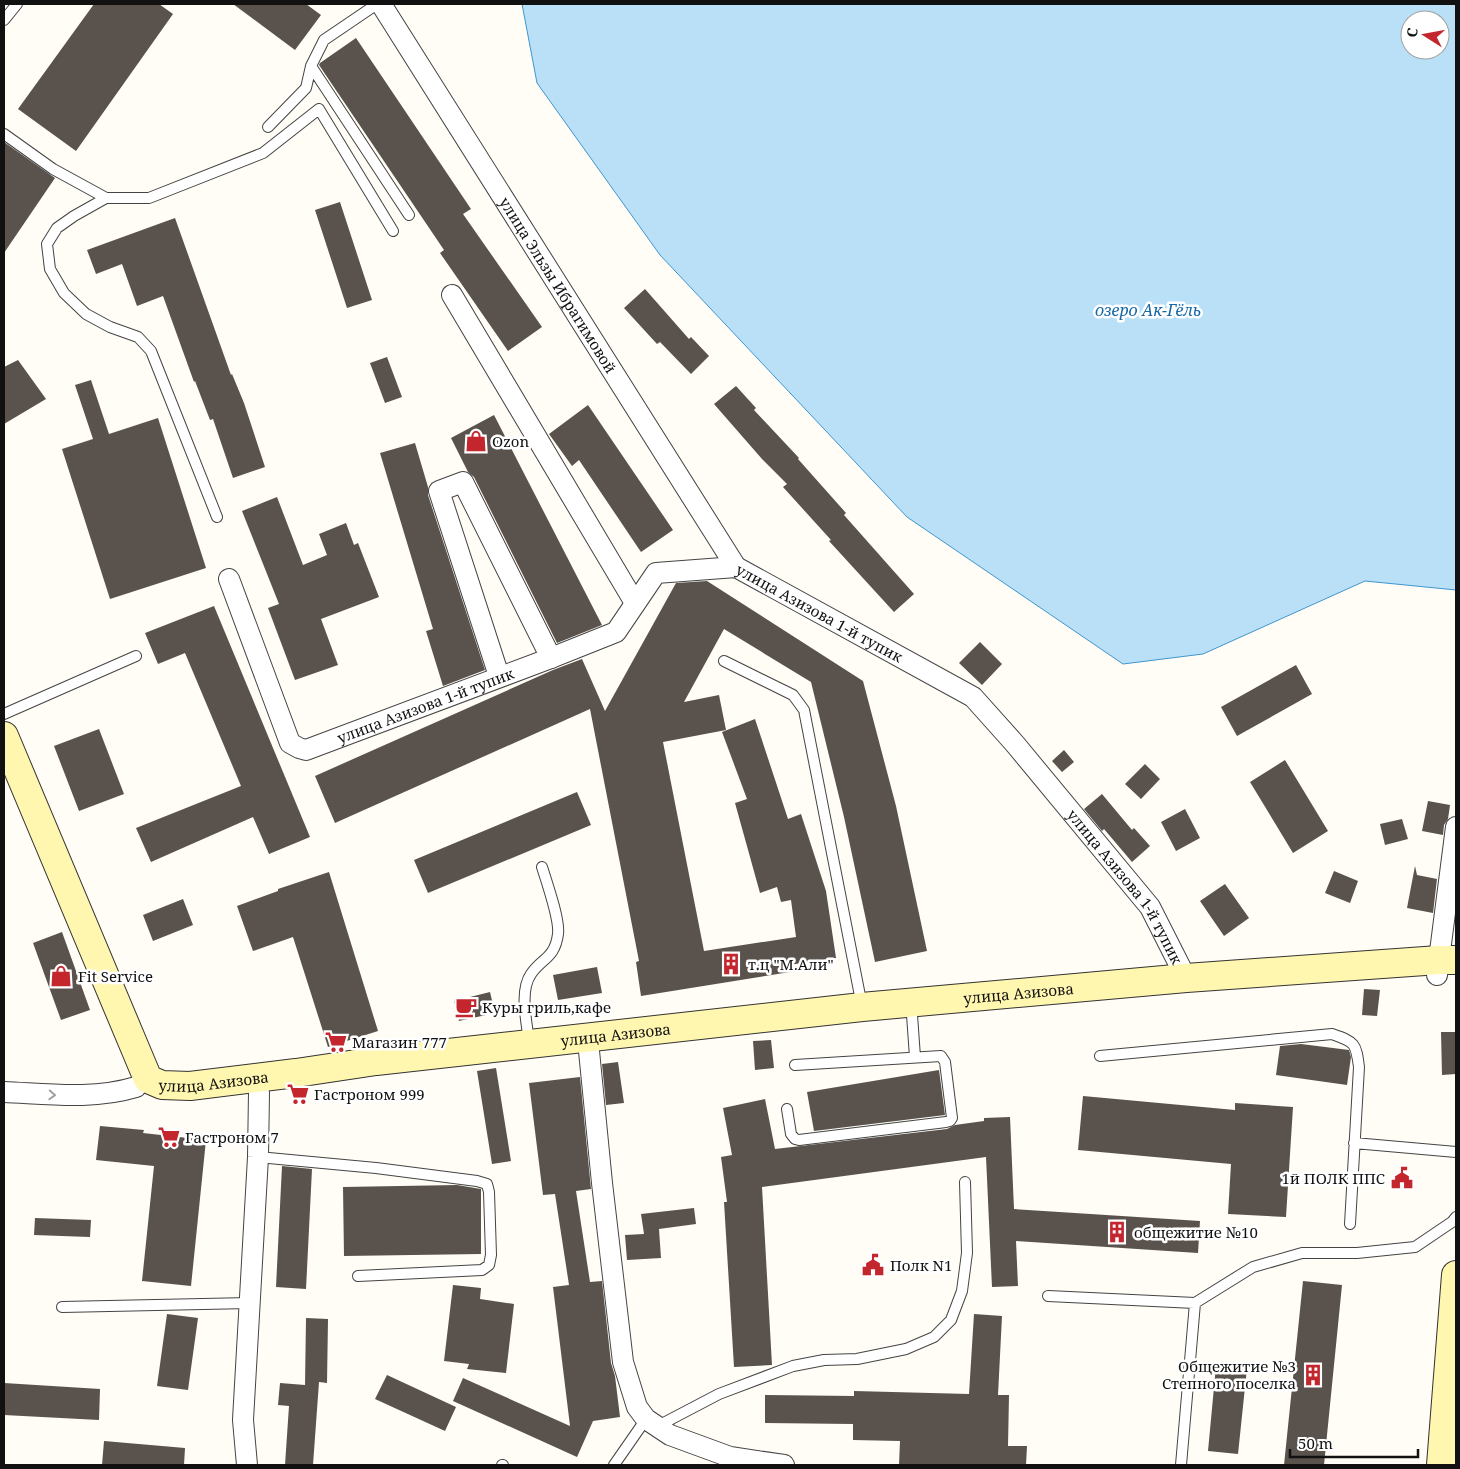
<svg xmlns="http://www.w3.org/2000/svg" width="1460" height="1469" font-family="'Noto Serif',serif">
<rect width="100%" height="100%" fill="#fffdf5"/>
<path fill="#b9e0f7" stroke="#3f96cf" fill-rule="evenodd" d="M522,4H1456V590L1365,581L1203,654L1123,664L907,517L660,255L537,83ZM1410,20H1440V50H1410Z"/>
<path fill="#5a524d" d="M94,4H159L173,14L76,151L18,109Z
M233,4H306L321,15L295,50Z
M356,38L471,209L463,214L542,327L508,351L440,253L444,250L319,65L320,63Z
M4,142L55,178L4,253Z
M340,202L372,300L347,308L315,210Z
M175,218L231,375L232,374L244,403L265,467L233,478L213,419L210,420L195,381L194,382L163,296L137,306L122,264L96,274L87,250Z
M645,289L689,339L691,337L709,356L691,374L660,342L657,344L624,308Z
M387,357L402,397L385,403L370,363Z
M18,360L46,399L4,424V367Z
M91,380L109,434L158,418L206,568L110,599L62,449L93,439L75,385Z
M736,386L756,408L754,410L799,458L798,459L846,513L844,515L914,594L894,612L829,541L831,540L783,487L787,484L762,459L714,404Z
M588,405L673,530L641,552L579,460L572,466L549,434Z
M494,415L602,625L557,643L474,477L468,472L451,438Z
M415,443L428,487V495L485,670L443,686L426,631L433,629L380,453Z
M277,497L303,565L327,555L319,534L346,523L354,545L358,543L379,597L321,619L338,665L295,680L268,608L279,604L242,511Z
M707,581L863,681L896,806L927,951L875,962L844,817L811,682L724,629L684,702L719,695L726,730L663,742L704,951L796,937L791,900L781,902L777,887L760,893L735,803L747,799L722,732L755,719L788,819L801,814L826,891L836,958L789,965L790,972L641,996L636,962L639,961L590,709L335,823L315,776L553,670L582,659L605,711L676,583Z
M214,606L310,837L269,854L253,817L151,862L136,828L241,786L185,653L158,664L145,633Z
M980,642L1002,664L982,685L959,663Z
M1296,665L1312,694L1237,736L1221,707Z
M99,729L124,794L79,811L54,746Z
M1064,750L1074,762L1062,772L1052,761Z
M1285,760L1328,831L1293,853L1250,782Z
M1145,764L1160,779L1141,799L1125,784Z
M577,792L591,825L428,893L414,860Z
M1102,794L1132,830L1134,828L1150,846L1132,862L1104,829L1102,831L1084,809Z
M1428,801L1450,805L1448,819L1444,825L1443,835L1422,831Z
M1185,809L1200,838L1176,851L1161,822Z
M1402,819L1408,839L1385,845L1380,824Z
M1415,866L1417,875L1437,879L1433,913L1407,908Z
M1334,871L1358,881L1350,903L1325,893Z
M329,872L378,1031L328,1047L293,937L253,951L237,906L278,891V889Z
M1225,884L1249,918L1224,936L1200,901Z
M183,899L193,925L153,941L143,915Z
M62,932L90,1010L61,1020L33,943Z
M597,967L602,993L558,1000L553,975Z
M1364,989L1380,990L1377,1016L1362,1015Z
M490,992L495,1013L459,1021L454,1001Z
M1441,1032H1456V1074L1442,1075Z
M771,1040L774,1068L755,1070L753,1041Z
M1301,1044L1349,1050L1351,1057L1347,1085L1276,1075L1280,1046Z
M618,1062L624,1103L606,1105L602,1064Z
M496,1068L511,1161L492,1164L477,1071Z
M939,1070L945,1115L814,1131L807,1092Z
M580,1077L591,1189L576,1191L590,1282L602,1281L611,1363L615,1376L620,1417L593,1421L577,1457L453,1401L463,1378L570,1426L553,1287L569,1285L555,1194L543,1195L529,1083Z
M1083,1096L1235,1110V1103L1293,1107L1286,1217L1228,1214L1231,1164L1078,1150Z
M765,1099L775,1149L947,1129L955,1125L984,1121V1118L1010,1117L1014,1209L1200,1221L1198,1253L1016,1241L1018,1286L992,1287L986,1157L762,1187L772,1365L734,1367L724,1202H727L721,1157L732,1155L723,1108Z
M100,1126L144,1130L143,1133L206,1140L191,1286L142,1281L154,1166L96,1160Z
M282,1166L312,1169L306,1289L276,1287Z
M457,1185L481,1189V1254L344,1256L343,1187Z
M694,1208L696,1224L659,1229L661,1258L627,1260L625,1235L644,1234L641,1214Z
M35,1218L91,1220L90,1237L34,1235Z
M1303,1281L1342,1285L1324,1465H1284Z
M453,1285L481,1288L480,1299L514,1304L506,1373L467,1369L469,1364L444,1361Z
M167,1314L198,1318L188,1390L157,1386Z
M974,1314L1002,1316L998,1395H1009L1008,1446H1027L1026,1465H899L900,1441L853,1440V1424L765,1423V1395L854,1396V1391L969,1394Z
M306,1318L328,1319L327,1383L319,1382L313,1465H285L289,1406L278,1405L280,1383L305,1385Z
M1216,1366L1247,1368L1238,1454L1208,1451Z
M387,1375L456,1407L445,1431L375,1399Z
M4,1383L100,1389L99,1420L4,1415Z
M104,1441L185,1448L184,1465H102Z"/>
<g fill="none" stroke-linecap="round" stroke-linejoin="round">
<g stroke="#444" stroke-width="12">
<path id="lane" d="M4,20L17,4
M311,66L409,215
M268,127L306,88L311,66L324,40L377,4
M4,134L53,169L106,198H149L263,153L319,109L393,231
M106,198L74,216L57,228L47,244L50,269L64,293L86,314L110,327L138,337L151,351L217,517
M724,661L793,695L804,710L862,1006
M4,714L136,656
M912,1015L915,1057
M529,1042C527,1023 519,991 531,974C542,958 555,958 558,934C560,920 547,883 542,867
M1100,1056L1332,1034C1355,1042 1356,1043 1359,1067L1350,1224
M787,1109L791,1134L795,1139L799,1140L946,1122L950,1121L952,1118L945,1062L941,1056L795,1065
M1354,1143L1456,1152
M258,1157L376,1168L477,1181L487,1184L489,1192L491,1255L489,1265L482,1270L358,1276
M1048,1296L1195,1303L1253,1267L1302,1253H1357L1415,1247L1452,1222L1456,1217
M62,1307L250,1303
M656,1427L719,1394L793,1366L824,1360L857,1359L906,1349L934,1337L951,1320L962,1291L967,1253L965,1182
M502,1465H503
M614,1465L646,1419
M1181,1465L1195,1303"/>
</g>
<g stroke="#444" stroke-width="22">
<g id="street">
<path id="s1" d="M381,4L736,567"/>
<path d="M452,295L635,603"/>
<path id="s2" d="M229,579L290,743L299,748L306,750L551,658L616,632L656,573L736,567L973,697L1015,744L1150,907L1186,978"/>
<path d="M499,676L439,491L463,482L551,658"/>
<path d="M1437,975L1456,827"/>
<path d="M589,1051L602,1183L623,1362L637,1407L646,1419L670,1435L730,1457L784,1465"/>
<path d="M4,1092C49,1094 93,1100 136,1087"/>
<path d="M247,1465L243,1420L258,1157L259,1092"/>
</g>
</g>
<g stroke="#333" stroke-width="30">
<g id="secondary">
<path id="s3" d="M4,736L148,1079L162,1085L190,1086L296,1073L376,1061L862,1007L1186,978L1439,960H1456"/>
<path d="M1441,1465L1456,1275"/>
</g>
</g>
<use href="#lane" stroke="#fff" stroke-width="10"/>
<use href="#street" stroke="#fff" stroke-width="20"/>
<use href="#secondary" stroke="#fff6b0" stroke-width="28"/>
</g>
<defs><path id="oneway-chevron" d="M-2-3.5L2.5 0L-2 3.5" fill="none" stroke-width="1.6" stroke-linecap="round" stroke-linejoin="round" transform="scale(1.25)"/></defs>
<use stroke="#a0a0a0" href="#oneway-chevron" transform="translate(52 1095) rotate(3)"/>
<defs>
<g id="shop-bare" transform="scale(1.725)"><path d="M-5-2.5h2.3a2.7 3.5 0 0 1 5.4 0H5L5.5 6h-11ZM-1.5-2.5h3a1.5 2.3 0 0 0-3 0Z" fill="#c4262e" stroke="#fff" stroke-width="2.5" paint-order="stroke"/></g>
<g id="building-bare" transform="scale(1.725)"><path d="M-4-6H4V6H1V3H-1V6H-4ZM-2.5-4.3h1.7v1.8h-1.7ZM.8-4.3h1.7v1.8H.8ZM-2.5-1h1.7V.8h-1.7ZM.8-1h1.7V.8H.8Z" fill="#c4262e" stroke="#fff" stroke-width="2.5" paint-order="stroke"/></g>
<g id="cafe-bare" transform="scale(1.725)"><path d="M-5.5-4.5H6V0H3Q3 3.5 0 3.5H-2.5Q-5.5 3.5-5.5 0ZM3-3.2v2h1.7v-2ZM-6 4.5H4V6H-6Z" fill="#c4262e" stroke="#fff" stroke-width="2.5" paint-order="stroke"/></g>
<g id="supermarket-bare" transform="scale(1.725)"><path d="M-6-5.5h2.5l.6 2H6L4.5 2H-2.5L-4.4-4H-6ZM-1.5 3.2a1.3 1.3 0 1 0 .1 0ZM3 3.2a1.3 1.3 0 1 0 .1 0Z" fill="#c4262e" stroke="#fff" stroke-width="2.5" paint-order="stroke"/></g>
<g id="civic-bare" transform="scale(1.725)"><path d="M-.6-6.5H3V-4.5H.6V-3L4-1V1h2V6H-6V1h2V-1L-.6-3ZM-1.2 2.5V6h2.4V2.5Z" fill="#c4262e" stroke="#fff" stroke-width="2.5" paint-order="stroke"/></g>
</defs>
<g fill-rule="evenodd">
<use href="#shop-bare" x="476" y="441"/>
<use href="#building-bare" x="731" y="964"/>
<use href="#shop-bare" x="61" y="976"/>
<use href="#cafe-bare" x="466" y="1007"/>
<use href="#supermarket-bare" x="336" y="1042"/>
<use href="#supermarket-bare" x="298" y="1094"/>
<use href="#supermarket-bare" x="169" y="1137"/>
<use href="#civic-bare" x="1402" y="1178"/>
<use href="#building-bare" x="1117" y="1232"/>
<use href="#civic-bare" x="873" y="1265"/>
<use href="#building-bare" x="1313" y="1375"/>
</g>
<g text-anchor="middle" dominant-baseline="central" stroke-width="5" stroke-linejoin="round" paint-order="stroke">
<g font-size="15" fill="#111" stroke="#fff">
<text stroke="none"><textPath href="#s1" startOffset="332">улица Эльзы Ибрагимовой</textPath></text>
<text stroke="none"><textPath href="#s2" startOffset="771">улица Азизова 1-й тупик</textPath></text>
<text stroke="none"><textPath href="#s2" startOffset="320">улица Азизова 1-й тупик</textPath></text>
<text stroke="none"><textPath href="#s2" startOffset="1190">улица Азизова 1-й тупик</textPath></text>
<text stroke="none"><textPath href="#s3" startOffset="1249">улица Азизова</textPath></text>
<text stroke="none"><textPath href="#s3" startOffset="844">улица Азизова</textPath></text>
<text stroke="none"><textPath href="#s3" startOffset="439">улица Азизова</textPath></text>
</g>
<g font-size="15" fill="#111" stroke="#fff" text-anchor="start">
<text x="492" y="441">Ozon</text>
<text x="748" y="964">т.ц "М.Али"</text>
<text x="78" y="976">Fit Service</text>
<text x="482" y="1007">Куры гриль,кафе</text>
<text x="352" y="1042">Магазин 777</text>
<text x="314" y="1094">Гастроном 999</text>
<text x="185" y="1137">Гастроном 7</text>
<text x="1385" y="1178" text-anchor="end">1й ПОЛК ППС</text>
<text x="1134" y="1232">общежитие №10</text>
<text x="890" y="1265">Полк N1</text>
<text x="1296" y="1366" text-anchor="end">Общежитие №3<tspan x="1296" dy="17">Степного поселка</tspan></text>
</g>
<g font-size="16" font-style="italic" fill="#1768a6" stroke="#fff">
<text x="1148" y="310">озеро Ак-Гёль</text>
</g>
</g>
<rect width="1460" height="1469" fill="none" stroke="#111111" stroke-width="10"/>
<g transform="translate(1425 35) rotate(281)"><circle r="24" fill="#ffffff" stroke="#a0a0a0"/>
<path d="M0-4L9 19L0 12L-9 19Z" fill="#c4262e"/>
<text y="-8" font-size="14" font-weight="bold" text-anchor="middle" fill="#111111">С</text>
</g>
<path d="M1290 1449v8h128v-8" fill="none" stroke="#111111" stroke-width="2.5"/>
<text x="1298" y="1449" font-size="15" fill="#111111" stroke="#ffffff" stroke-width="4" paint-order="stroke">50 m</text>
</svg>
